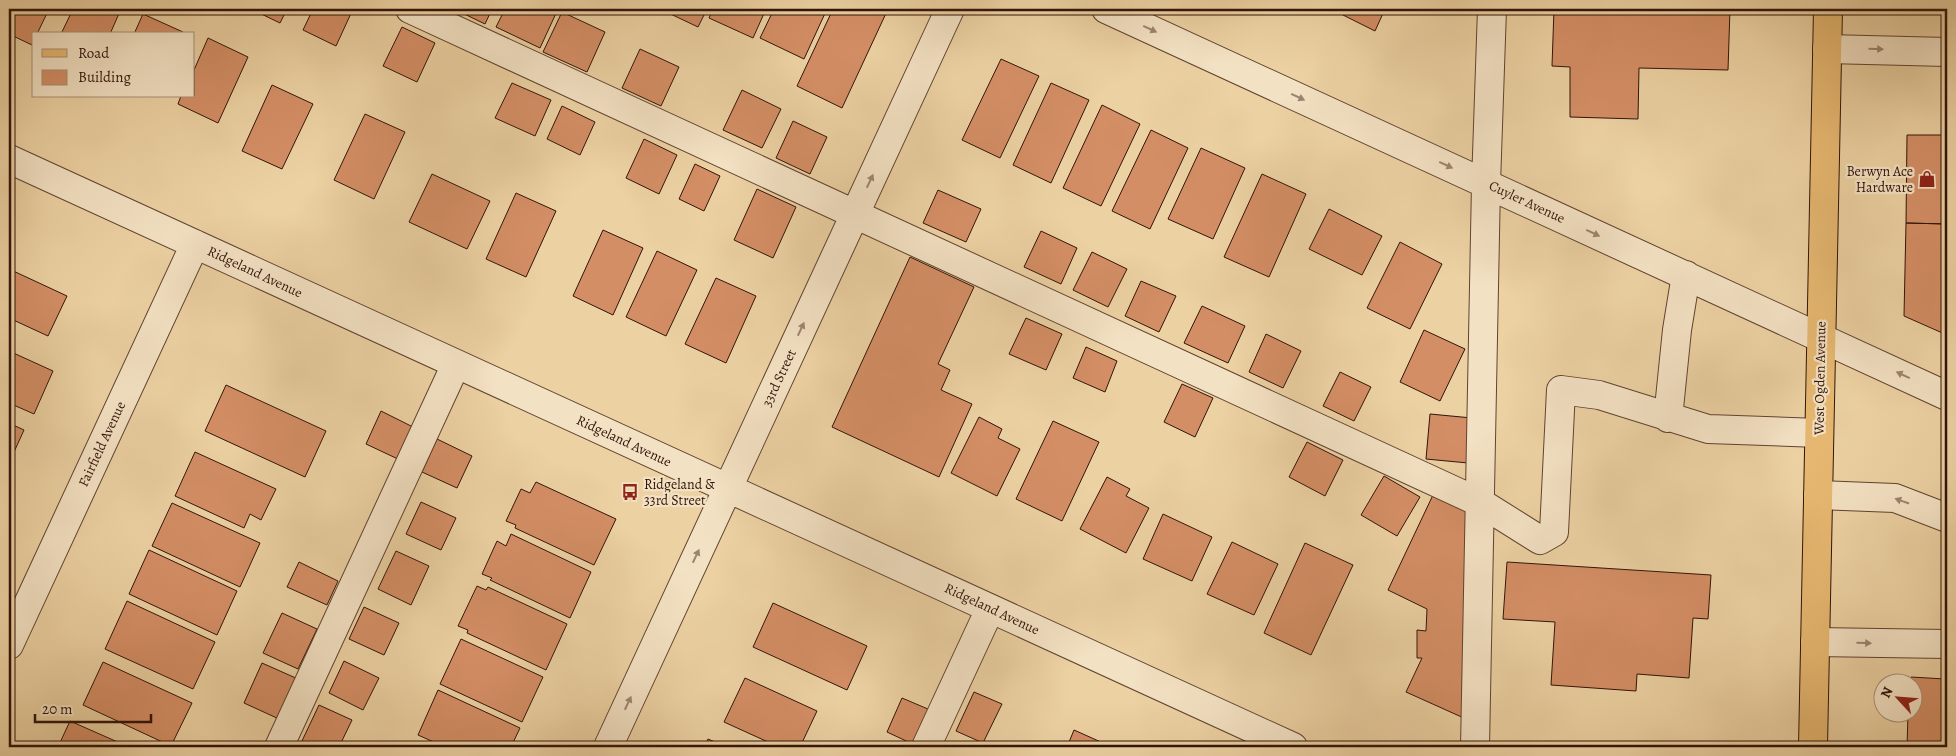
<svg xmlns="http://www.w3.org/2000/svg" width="1956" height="756" font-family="Alegreya,serif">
<rect width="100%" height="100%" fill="#ecd1a2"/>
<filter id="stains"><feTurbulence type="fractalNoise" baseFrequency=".004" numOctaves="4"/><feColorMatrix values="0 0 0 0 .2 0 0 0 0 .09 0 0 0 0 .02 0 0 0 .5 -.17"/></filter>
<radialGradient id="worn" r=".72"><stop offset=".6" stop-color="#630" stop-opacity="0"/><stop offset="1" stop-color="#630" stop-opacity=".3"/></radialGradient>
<path fill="#d48e65" stroke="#31140a" d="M9,9H49L37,34H34L32,45L9,34Z
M73,9H121L110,34H61Z
M251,9H287L280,23Z
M313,9H353L336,46L303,30Z
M454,9H492L485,24Z
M505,9H558L540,48L496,27Z
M660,9H707L698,27Z
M713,9H766L753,38L709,18Z
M774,9H827L804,59L760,38Z
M833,9H888L842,108L797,86Z
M1331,9H1385L1375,31Z
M1554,9H1730L1728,70L1639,68L1638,119L1570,117V67L1552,66Z
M562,12L605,32L587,72L543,52Z
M143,14L183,32L182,34H134Z
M402,27L435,43L417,82L383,66Z
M208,38L248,57L218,123L178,104L181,96H194V70Z
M640,49L679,67L661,106L622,88Z
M1001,59L1039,76L1000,158L962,140Z
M512,83L551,100L535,136L495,118Z
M1051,83L1089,100L1051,183L1013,165Z
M272,85L313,104L282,169L242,151Z
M742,90L781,109L762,148L723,130Z
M1102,105L1140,124L1101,206L1063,188Z
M562,106L595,122L580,155L547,139Z
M1947,106V224L1906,223L1907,135H1946Z
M365,114L405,132L374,199L334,180Z
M793,121L827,137L810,174L776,158Z
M1151,130L1188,148L1150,229L1112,211Z
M644,139L677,155L659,194L626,178Z
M1201,148L1245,168L1213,239L1168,219Z
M695,164L720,176L704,211L679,199Z
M432,174L490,201L467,249L409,222Z
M1262,174L1306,194L1269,277L1224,257Z
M757,189L796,207L773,258L734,240Z
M938,190L981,209L966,242L923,223Z
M516,193L556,211L526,277L486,259Z
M1329,209L1382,236L1362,275L1309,249Z
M1906,223L1947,224V335L1904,316Z
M603,230L643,248L613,315L573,296Z
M1041,231L1077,248L1061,284L1024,267Z
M1400,242L1442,264L1410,329L1367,308Z
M657,251L697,270L666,336L626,317Z
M1092,252L1127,269L1108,307L1073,290Z
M910,257L974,287L938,364L950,370L941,390L972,404L939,477L832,427Z
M9,269L67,296L48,336L9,318Z
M716,278L756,296L726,363L685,344Z
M1141,281L1176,296L1159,332L1125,316Z
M1202,306L1245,326L1228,363L1184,343Z
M1026,318L1062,334L1046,370L1009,354Z
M1424,330L1465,349L1440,401L1400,382Z
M1266,334L1301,351L1283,388L1249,372Z
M1086,347L1117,361L1105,392L1073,378Z
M9,351L53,371L34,414L9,403Z
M1340,372L1371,387L1354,421L1323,406Z
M1182,384L1213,398L1195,437L1164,422Z
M226,385L326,431L305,477L205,431Z
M381,411L415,428L400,460L366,444Z
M1430,414L1472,418L1468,463L1426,459Z
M979,417L1002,429L998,438L1020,449L997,496L951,473Z
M1053,421L1099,442L1062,521L1016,499Z
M9,423L24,430L9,463Z
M437,439L472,456L457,488L422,472Z
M1307,442L1343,460L1325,496L1289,477Z
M195,452L276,489L261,520L250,514L244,528L175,496Z
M1384,476L1420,497L1397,536L1361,515Z
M1107,477L1130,489L1126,496L1149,508L1126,553L1080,529Z
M536,482L616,519L594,565L515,528L516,525L506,521L521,489L530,493Z
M1433,495L1472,513L1466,719L1406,692L1422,658H1417V630L1426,631L1427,609L1388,590Z
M421,502L456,518L441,550L406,534Z
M172,503L260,543L240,587L152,546Z
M1163,514L1212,537L1192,581L1143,559Z
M511,534L591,572L570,618L490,580L492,578L482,574L497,541L506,546Z
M1232,542L1278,564L1254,615L1207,594Z
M1305,543L1353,565L1311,655L1264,633Z
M149,550L237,591L217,635L129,594Z
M396,551L429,566L411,605L378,589Z
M299,562L338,581L327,605L287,587Z
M1507,562L1711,575L1708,619L1693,618L1689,678L1637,674L1636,691L1551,685L1555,622L1503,619Z
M477,586L486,590L488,587L567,624L546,670L467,633L468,630L458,626Z
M127,601L215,642L193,689L105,649Z
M773,603L867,646L847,690L753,647Z
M364,607L399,623L384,655L349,639Z
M282,613L317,629L298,669L263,653Z
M461,639L543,677L522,722L440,684Z
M344,661L379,678L363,710L329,693Z
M103,662L192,703L171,746L83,705Z
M262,663L298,679L279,719L244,703Z
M1911,677L1945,679L1944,690H1947V747H1907L1908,714H1914V684H1910Z
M745,678L817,711L800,747H779L724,722Z
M438,690L520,728L511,747H445L418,735Z
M974,692L1002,704L983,743L956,731Z
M902,698L935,712L919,747L887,732Z
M319,705L352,720L339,747H309L301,743Z
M70,721L129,747H58Z
M1074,730L1112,747H1067Z
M708,739L727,747H704Z"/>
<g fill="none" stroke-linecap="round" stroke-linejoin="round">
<g stroke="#604330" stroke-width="30">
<path id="minor" d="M410,9L1481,503L1540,540L1554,532L1561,390L1599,395L1708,429L1819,433
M1106,9L1947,396
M1827,49L1947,52
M9,159L1293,747
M1668,418L1677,330L1686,275
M1818,495L1895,498L1947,518
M1815,642L1947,644
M9,645L195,244
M279,747L456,364
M608,747L950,9
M926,747L990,609
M1475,747L1486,184L1492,9"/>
</g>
<g stroke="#31140a" stroke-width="30">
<path id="major" d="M1813,747L1828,9"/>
</g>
<use href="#minor" stroke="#f3e1c3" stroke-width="28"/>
<use href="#major" stroke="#e6b871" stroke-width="28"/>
</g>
<defs><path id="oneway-solid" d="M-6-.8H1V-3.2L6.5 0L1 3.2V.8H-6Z" transform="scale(1.25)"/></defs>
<g fill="#9c8570">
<use href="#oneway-solid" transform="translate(1150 29) rotate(25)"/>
<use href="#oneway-solid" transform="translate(1876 49) rotate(1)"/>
<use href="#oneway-solid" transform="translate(1298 97) rotate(25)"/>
<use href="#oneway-solid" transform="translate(1446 165) rotate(25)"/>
<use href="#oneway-solid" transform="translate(870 181) rotate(-65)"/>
<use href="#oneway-solid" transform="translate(1593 233) rotate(25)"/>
<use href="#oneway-solid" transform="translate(801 329) rotate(-65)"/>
<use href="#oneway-solid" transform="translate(1903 375) rotate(-155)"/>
<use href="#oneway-solid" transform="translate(1902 501) rotate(-161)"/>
<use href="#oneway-solid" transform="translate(696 556) rotate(-65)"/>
<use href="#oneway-solid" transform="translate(1864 643) rotate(1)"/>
<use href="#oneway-solid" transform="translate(628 703) rotate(-65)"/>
</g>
<defs>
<g id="shop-bare" transform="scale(1.35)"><path d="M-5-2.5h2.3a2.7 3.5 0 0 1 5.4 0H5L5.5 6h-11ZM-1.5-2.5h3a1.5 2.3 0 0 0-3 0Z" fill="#8f2418" stroke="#f3e1c3" stroke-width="2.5" paint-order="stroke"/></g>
<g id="bus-bare" transform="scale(1.35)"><path d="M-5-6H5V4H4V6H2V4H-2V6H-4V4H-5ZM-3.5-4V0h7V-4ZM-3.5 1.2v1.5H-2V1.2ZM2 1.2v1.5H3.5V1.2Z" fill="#8f2418" stroke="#f3e1c3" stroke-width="2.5" paint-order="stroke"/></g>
</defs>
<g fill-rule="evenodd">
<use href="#shop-bare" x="1927" y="179"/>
<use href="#bus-bare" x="630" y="492"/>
</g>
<g text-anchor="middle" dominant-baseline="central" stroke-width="4.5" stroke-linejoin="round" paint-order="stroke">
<g font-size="14" fill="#31140a" stroke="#f3e1c3" text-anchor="end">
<text x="1913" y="171">Berwyn Ace<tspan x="1913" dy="16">Hardware</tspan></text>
<text x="644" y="484" text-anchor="start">Ridgeland &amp;<tspan x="644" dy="16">33rd Street</tspan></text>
</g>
<g font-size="14" fill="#31140a" stroke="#f3e1c3">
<text transform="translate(1527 202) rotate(25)">Cuyler Avenue</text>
<text transform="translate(255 272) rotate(25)">Ridgeland Avenue</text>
<text transform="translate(779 378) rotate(-65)">33rd Street</text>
<text transform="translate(1820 378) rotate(-89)">West Ogden Avenue</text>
<text transform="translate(624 441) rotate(25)">Ridgeland Avenue</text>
<text transform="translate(102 444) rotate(-65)">Fairfield Avenue</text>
<text transform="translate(992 609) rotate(25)">Ridgeland Avenue</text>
</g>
</g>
<rect width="1956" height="756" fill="none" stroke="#ecd1a2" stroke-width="30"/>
<rect x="10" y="10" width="1936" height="736" fill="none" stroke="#31140a" stroke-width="2.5"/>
<rect x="15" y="15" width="1926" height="726" fill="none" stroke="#31140a"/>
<rect x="32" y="32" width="162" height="65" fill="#f3e1c3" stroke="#a58f79"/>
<rect x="42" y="49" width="25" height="8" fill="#e6b871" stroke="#a58f79"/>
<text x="78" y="58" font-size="15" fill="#31140a">Road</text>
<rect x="42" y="70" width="25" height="15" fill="#d48e65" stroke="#a58f79"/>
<text x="78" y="82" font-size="15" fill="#31140a">Building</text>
<g transform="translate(1898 698) rotate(296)"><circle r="24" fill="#f3e1c3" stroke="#a58f79"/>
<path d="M0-4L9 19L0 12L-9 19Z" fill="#8f2418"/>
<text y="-8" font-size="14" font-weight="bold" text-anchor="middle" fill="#31140a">N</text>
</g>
<path d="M35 714v8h116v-8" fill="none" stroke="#31140a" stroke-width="2.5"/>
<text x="42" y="714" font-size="15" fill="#31140a" stroke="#f3e1c3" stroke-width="4" paint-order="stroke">20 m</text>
<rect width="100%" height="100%" filter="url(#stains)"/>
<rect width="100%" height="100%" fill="url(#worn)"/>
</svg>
